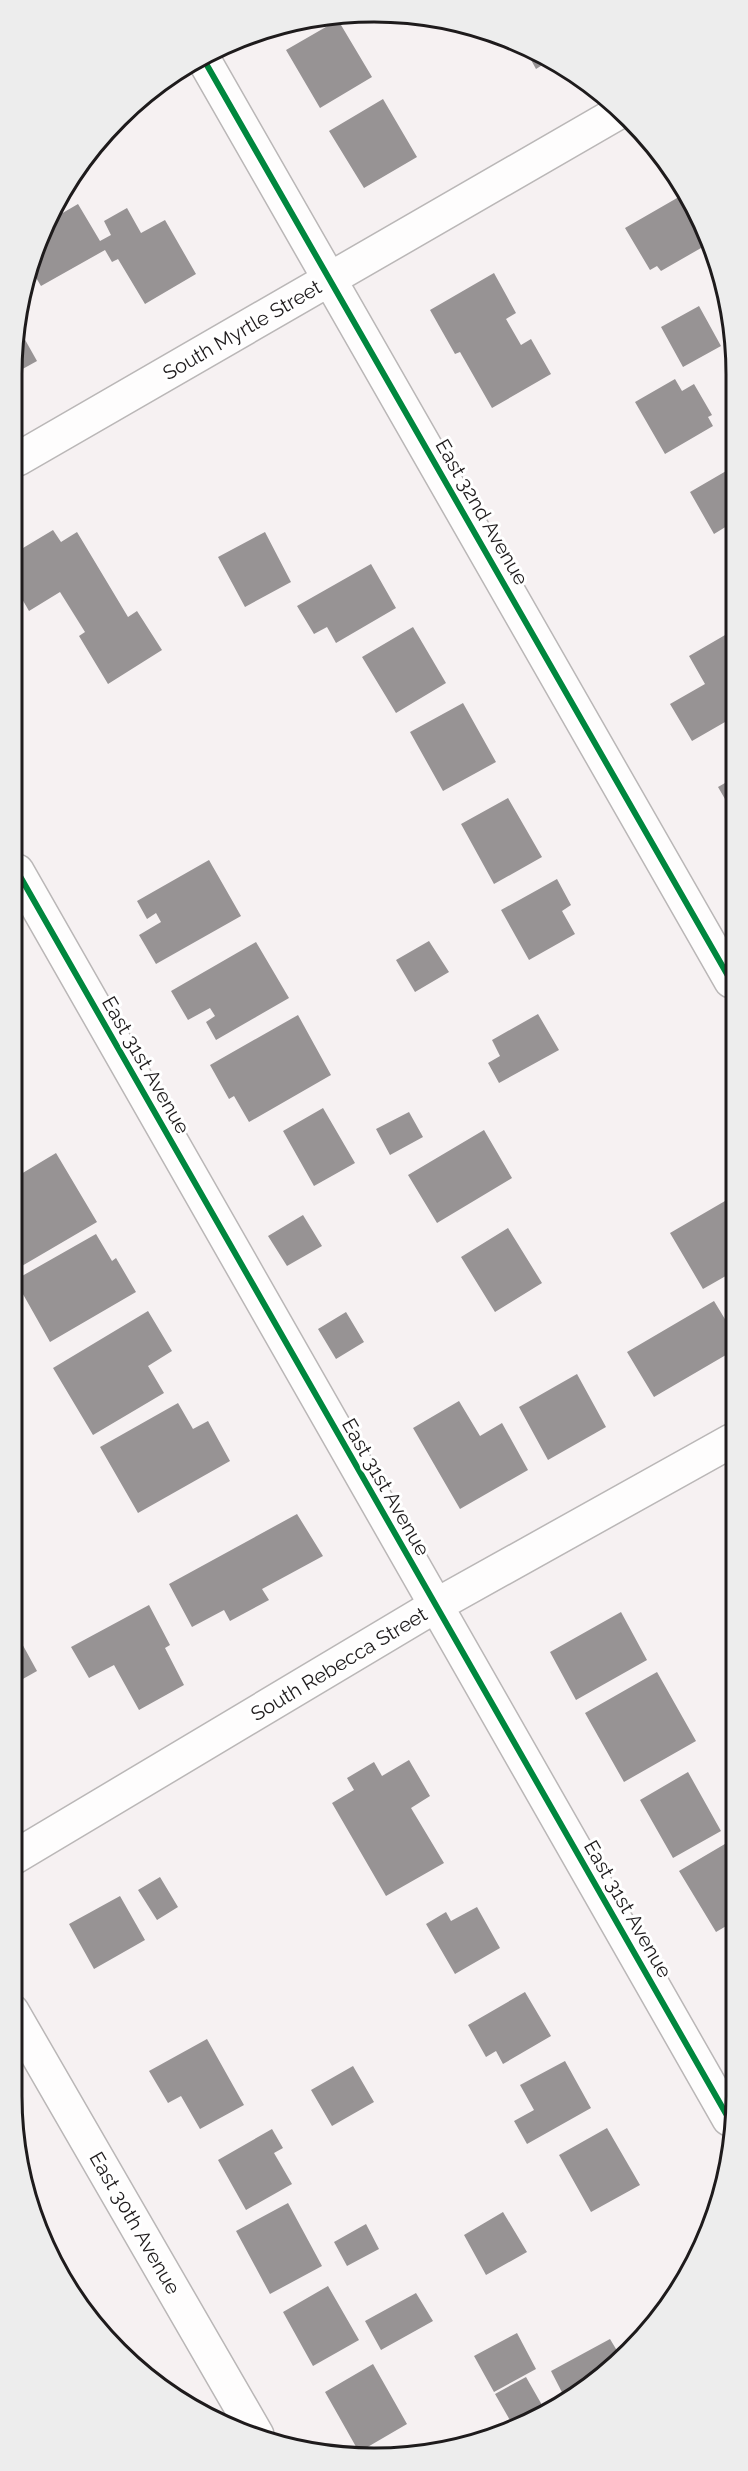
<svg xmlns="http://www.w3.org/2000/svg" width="748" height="2471" font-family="Raleway,sans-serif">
<rect width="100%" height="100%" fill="#f6f1f2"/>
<path fill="#979394" d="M338,20L372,77L320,108L286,50Z
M525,49L552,59L536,69Z
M383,99L417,157L364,188L329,131Z
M684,194L699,214L708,244L661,271L657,266L650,270L625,228Z
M78,204L100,241L111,235L104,221L127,208L141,233L165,220L196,274L145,304L118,259L112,262L105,250L41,286L32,271L54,218Z
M494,273L516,313L506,319L521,345L531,339L551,374L492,408L460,352L455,354L430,310Z
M699,306L721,346L683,367L661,327Z
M19,329L37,361L19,371Z
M675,379L682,391L694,384L712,415L708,417L713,426L665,454L635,402Z
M733,467L732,523L714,534L690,492Z
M53,530L61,542L77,532L128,617L137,611L162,650L108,684L79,636L85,632L60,592L29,611L18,592V551Z
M265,532L291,582L245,607L218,557Z
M371,564L396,608L336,643L327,627L314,634L297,606Z
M413,627L446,683L396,713L362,657Z
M732,631V718L692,741L670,704L705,684L689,656Z
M463,703L496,762L443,791L410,732Z
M732,779V811L718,787Z
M508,798L542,857L494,884L461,824Z
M209,860L241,916L156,964L139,935L161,922L156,913L147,919L137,901Z
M557,879L571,905L562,911L575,934L529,960L501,910Z
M429,941L449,972L415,992L396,960Z
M256,942L289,998L216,1040L206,1022L215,1016L210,1008L188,1020L171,991Z
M538,1014L559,1050L499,1083L488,1063L500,1056L492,1040Z
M298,1015L331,1075L249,1122L234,1096L229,1099L210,1065Z
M323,1108L355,1163L314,1186L283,1131Z
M409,1112L423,1137L390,1155L376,1129Z
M484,1130L512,1178L437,1223L408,1175Z
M56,1153L97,1222L15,1270L16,1177Z
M725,1201L731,1211V1273L703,1289L670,1233Z
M303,1215L322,1246L287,1266L268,1236Z
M508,1228L542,1283L495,1312L461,1257Z
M96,1234L112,1261L116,1258L136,1292L50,1342L15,1280Z
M714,1301L731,1329V1352L654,1397L627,1352Z
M148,1311L172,1351L148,1366L164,1393L93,1435L53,1368Z
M346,1312L364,1342L336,1359L318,1329Z
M577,1374L606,1427L548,1460L519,1407Z
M459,1401L480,1436L502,1423L528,1470L460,1509L413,1428Z
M178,1403L193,1429L208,1421L230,1461L138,1513L100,1447Z
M297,1514L323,1556L262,1589L269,1600L230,1621L224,1610L192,1627L169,1584Z
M149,1605L170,1645L165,1648L184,1685L139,1710L114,1665L89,1678L71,1647Z
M621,1612L647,1660L576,1700L550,1652Z
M14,1629L37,1671L14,1684Z
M657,1672L696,1741L624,1782L585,1713Z
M409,1760L430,1796L411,1808L444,1863L386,1896L332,1803L354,1790L347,1778L374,1762L382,1776Z
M688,1772L721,1831L673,1858L640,1800Z
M730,1841L729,1928L728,1925L716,1932L679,1871Z
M160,1877L178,1907L157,1920L138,1890Z
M120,1896L145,1940L94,1969L69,1924Z
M477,1907L500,1948L455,1974L426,1924L446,1912L451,1921Z
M525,1992L551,2036L503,2064L496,2051L486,2057L468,2025Z
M207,2039L244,2105L200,2129L181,2096L168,2103L149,2071Z
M565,2061L591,2108L527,2144L514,2121L534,2110L520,2085Z
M353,2066L374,2102L332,2126L311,2090Z
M607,2128L640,2185L591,2212L559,2155Z
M272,2129L283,2148L274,2153L292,2184L246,2210L218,2160Z
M288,2203L322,2266L270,2294L236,2231Z
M503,2212L527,2252L486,2275L464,2235Z
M366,2224L379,2249L347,2266L334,2242Z
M328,2286L359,2340L313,2366L283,2312Z
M416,2293L433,2321L381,2350L365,2321Z
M517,2333L536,2369L494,2392L474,2356Z
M610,2339L619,2354L575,2398L567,2402L551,2371Z
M373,2364L407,2424L359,2452L325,2392Z
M526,2377L542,2405L511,2422L495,2394Z"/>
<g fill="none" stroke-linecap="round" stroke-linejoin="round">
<g stroke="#bab7b7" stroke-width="36">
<path id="street" d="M204,60L731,981
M18,459L621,111
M17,871L729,2119
M13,1858L435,1606L731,1441
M12,2011L257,2435"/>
</g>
<use href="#street" stroke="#fefdfd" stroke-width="33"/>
<g stroke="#fff" stroke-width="10">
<path id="cycleway" d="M204,60L731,981
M17,871L729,2119"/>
</g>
<use href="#cycleway" stroke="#00873e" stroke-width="6"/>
</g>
<g text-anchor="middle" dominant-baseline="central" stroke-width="6" stroke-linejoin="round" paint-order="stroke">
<g font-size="20" fill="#1e1b1c" stroke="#fff">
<text transform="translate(242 330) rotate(-30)">South Myrtle Street</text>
<text transform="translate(482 512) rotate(60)">East 32nd Avenue</text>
<text transform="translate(146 1065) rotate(60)">East 31st Avenue</text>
<text transform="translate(386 1487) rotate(60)">East 31st Avenue</text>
<text transform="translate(339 1664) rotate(-31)">South Rebecca Street</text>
<text transform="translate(628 1909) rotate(60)">East 31st Avenue</text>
<text transform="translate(135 2223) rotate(60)">East 30th Avenue</text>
</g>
</g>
<path d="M0 0H748V2471H0ZM374 22H374A352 352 0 0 1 726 374V2096A352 352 0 0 1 374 2448H374A352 352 0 0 1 22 2096V374A352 352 0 0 1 374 22Z" fill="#ededed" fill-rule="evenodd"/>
<path fill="none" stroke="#1e1b1c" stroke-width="3" d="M374 22H374A352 352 0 0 1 726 374V2096A352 352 0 0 1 374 2448H374A352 352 0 0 1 22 2096V374A352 352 0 0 1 374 22Z"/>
</svg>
